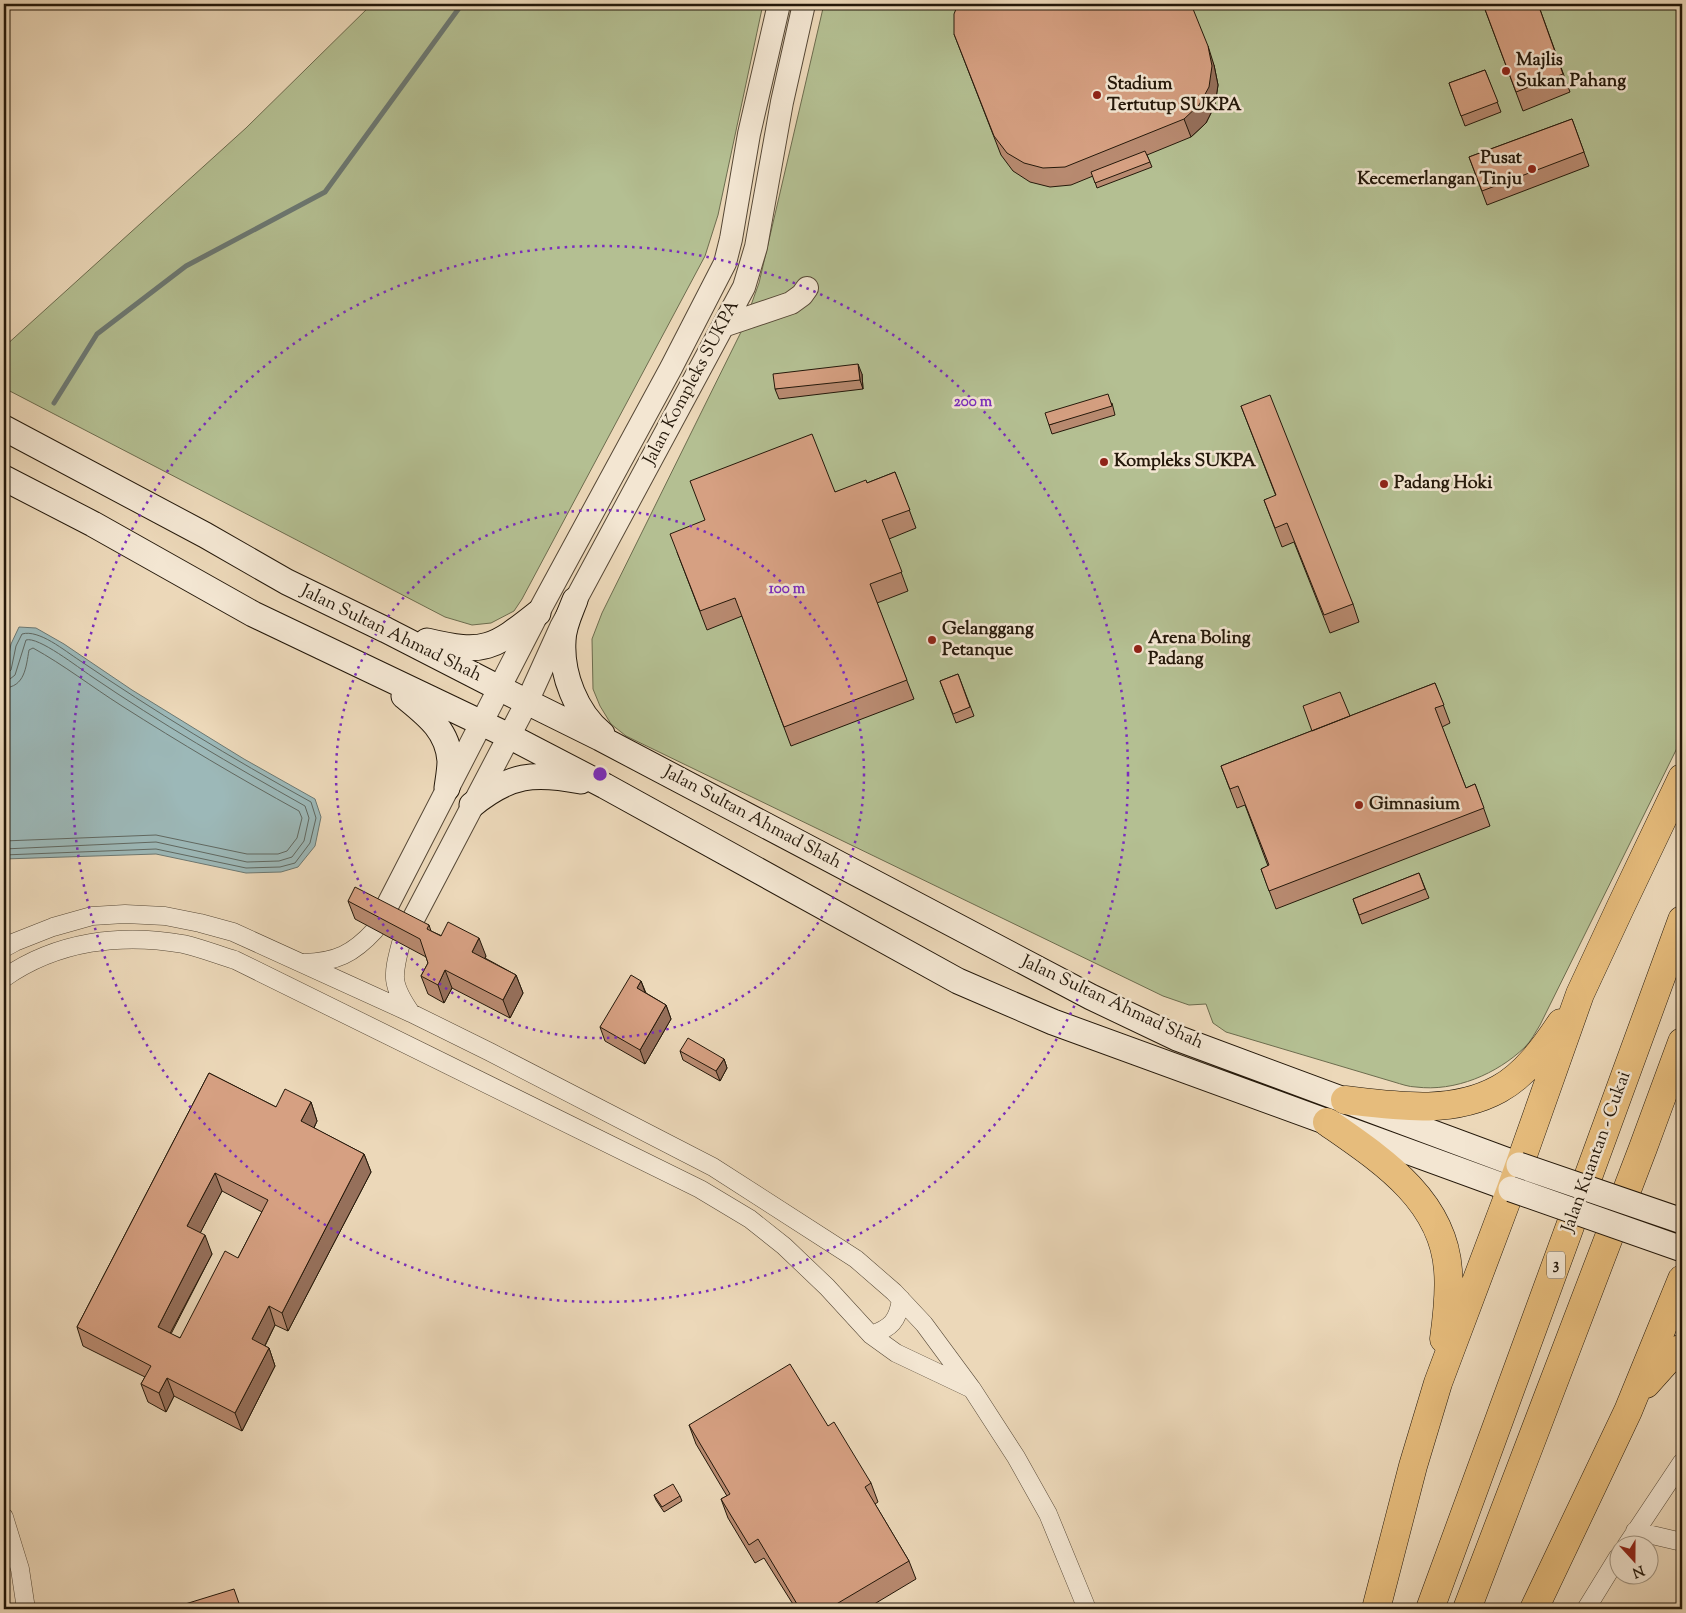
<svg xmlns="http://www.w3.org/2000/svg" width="1686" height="1613" font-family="'Sorts Mill Goudy',serif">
<rect width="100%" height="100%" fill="#ecd8b9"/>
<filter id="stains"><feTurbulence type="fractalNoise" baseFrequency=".004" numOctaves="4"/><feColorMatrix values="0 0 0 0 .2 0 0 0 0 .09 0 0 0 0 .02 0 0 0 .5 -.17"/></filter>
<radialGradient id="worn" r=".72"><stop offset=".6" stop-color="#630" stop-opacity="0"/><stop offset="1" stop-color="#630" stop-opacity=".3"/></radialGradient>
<path fill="#b4bf92" stroke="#6c6c4e" d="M372,4H763L718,215L705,256L522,599L514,611L491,623L472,625L445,617L4,388V347L246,128Z
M824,4H1682V738L1540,1025C1535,1033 1531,1041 1525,1047C1497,1074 1455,1092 1416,1087C1409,1087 1401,1084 1394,1082L1226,1032L1213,1023L1206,1004L1189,1005L1163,996L626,736L611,724L600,706L593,689L592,639L602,613L742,330L759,283Z"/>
<path fill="#9cb8b8" stroke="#6c7872" d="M19,627L36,628L64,644L132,690L244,759L315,799L321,817L315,846L298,867L281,872L246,873L156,854L4,859V679L11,644Z"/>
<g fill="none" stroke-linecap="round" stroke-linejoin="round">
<path stroke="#606861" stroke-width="1" d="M4,674L8,673L11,670L16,646L22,634C39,629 65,651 79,660C154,711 231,758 311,802L316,818L310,843L295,863L280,867L246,868L156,849L4,855
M4,680L10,679L15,675L26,640C38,636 79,668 91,676C160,723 232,765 305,806L309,818L304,841L292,857L279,861L247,862L156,842L4,849
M4,688C25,687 26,667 29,650L33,648C64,665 92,687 122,706C180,743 239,778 299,811L302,818L297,838L287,851L278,854H247L156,835L4,841"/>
<path stroke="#6c7872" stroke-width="5" d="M54,403L97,334L186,266L325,192L462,4"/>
<g stroke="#564836" stroke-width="19">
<path id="minor" d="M401,943C392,977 391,984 411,1013
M4,948L15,942L53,927L92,916L125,914L165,916L200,923L233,932L411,1013L490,1052L713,1167L856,1259L894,1292L924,1324L972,1389L1016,1457L1048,1514L1087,1609
M304,963C336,962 353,954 375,930
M4,978C57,941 121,933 183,944C201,948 218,955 235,960L700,1189L750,1219L784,1246L827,1287L871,1335L896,1353L972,1389
M871,1335C891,1328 898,1321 901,1299
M4,1517L20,1569L26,1609
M1635,1531L1682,1542
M1626,1546L1682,1462
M1586,1609L1618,1557"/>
</g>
<g stroke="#564836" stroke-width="24">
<path id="tertiary" d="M723,326L791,303L802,295L807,288
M382,916L538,613L671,368L725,263L731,239L749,134L779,4
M408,929L527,702L561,627L744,287L756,247L782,102L804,4"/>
</g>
<g stroke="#24180a" stroke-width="27">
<path id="secondary" d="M4,428L205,535L287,582L386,630L499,688L600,738L1091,997L1177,1038L1519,1165
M4,478L93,524L253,614L509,736L605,786L958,981L1053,1022L1511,1189
M575,600C570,613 563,627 563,641C561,674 576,713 602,734
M427,641C484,655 494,648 538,613
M404,696C426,714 448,730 450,761C450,770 448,780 447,788
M472,805C510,774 534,772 581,781"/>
</g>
<g stroke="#24180a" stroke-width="29">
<path id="trunk" d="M1345,1100C1396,1106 1452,1115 1499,1089C1525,1075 1545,1047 1561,1023
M1327,1122C1380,1159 1443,1199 1448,1270C1450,1293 1447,1317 1444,1339
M1646,1384L1672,1355L1682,1348
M1376,1609L1413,1466L1438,1383L1511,1189L1580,994L1621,906L1682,778
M1430,1609L1682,920
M1467,1609L1643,1148L1682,1042
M1534,1609L1628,1411L1682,1279"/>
</g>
<use href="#minor" stroke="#f3e6d2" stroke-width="18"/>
<use href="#tertiary" stroke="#f3e6d2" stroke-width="22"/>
<use href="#secondary" stroke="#f3e6d2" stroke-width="25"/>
<use href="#trunk" stroke="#e6bc7c" stroke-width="28"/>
<g stroke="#24180a" stroke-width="27" stroke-linecap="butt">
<path id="secondary-bridge" d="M1519,1165L1682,1221
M1511,1189L1682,1249"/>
</g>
<use href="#secondary-bridge" stroke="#f3e6d2" stroke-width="25"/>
</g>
<path fill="#b88a70" stroke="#24180a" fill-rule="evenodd" d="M1483,4H1538L1570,92L1523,111Z
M954,34L1214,65L1218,85L1215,105L1206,123L1191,137L1147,155L1152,167L1097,188L1093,176L1071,185L1050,187L1030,182L1013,171L1001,155Z
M1485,70L1501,112L1465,126L1449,83Z
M1572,119L1589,166L1487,205L1469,157Z
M862,374L863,389L779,399L775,389Z
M1112,403L1115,415L1052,434L1049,425Z
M1241,406L1353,604L1359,622L1330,633L1294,542L1282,547L1264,500L1276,496Z
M895,472L916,528L889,539L908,591L877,603L914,699L791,746L742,616L707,630L677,552L835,492L867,483Z
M958,674L974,716L956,723L940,681Z
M1435,683L1450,723L1442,727L1466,788L1475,784L1490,826L1276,909L1261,869L1268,866L1245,805L1237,808L1221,766Z
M1419,873L1429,898L1362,924L1353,899Z
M348,901L429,925L431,931L486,956L485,958L516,975L523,993L510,1018L452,988L444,1003L428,994L421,976L428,963L426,957L355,919Z
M641,981L646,993L666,1005L671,1019L645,1064L605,1041L600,1027Z
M680,1051L724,1059L727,1068L720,1081L683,1060Z
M209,1073L276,1107L311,1102L317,1121L314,1128L364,1154L371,1172L288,1331L275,1325L265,1346L269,1348L275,1366L242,1431L174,1396L166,1412L148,1402L141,1384L145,1377L83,1346L77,1327ZM222,1191L262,1212L238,1258L180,1338L171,1334L212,1254L200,1233Z
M689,1425L828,1426L871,1483L878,1502L875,1504L909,1561L916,1579L866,1609H796L764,1558L755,1563L728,1518L721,1499L727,1496L696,1444Z
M654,1495L680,1496L682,1501L664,1512L656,1500Z"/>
<path fill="#96705b" stroke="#24180a" d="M1208,46L1214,65L1218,85L1215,105L1206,123L1191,137L1184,119Z
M858,364L862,374L863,389L860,380Z
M479,938L486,956L478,970L472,952Z
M445,970L452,988L444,1003L438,985Z
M516,975L523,993L510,1018L503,1000Z
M641,981L646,995L637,988Z
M666,1005L671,1019L645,1064L640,1050Z
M724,1059L727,1068L720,1081L716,1071Z
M311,1102L317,1121L308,1140L301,1121Z
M364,1154L371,1172L288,1331L282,1313Z
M215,1173L222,1191L194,1245L187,1226Z
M205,1235L212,1254L164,1345L158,1327Z
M269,1306L275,1325L259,1357L252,1339Z
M269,1348L275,1366L242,1431L235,1413Z
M167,1378L174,1396L166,1412L159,1393Z"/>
<path fill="#d6a082" stroke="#24180a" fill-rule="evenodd" d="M958,4H1191L1208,46L1212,66L1209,87L1199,105L1184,119L1065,167L1043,168L1024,163L1007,153L994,136L954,34V14Z
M1483,4H1538L1563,74L1516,92Z
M1485,70L1498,102L1461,116L1449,83Z
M1572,119L1584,152L1482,191L1469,157Z
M1145,151L1150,162L1095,183L1091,172Z
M858,364L860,380L775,389L773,374Z
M1108,394L1112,406L1049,425L1045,413Z
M1270,395L1353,604L1324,615L1287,523L1275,528L1264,500L1276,495L1241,406Z
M812,434L835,492L866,480L867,483L895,472L910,510L882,520L902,572L870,584L907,680L784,727L735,598L700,611L670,534L705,520L690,481Z
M958,674L970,707L953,714L940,681Z
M1435,683L1444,705L1435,708L1466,788L1475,784L1484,808L1269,891L1261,869L1269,865L1238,786L1230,789L1221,766Z
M1340,692L1350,716L1312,731L1303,706Z
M1419,873L1425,889L1359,915L1353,899Z
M355,887L429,925L427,929L441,936L448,922L479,938L472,952L516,975L503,1000L445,970L438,985L421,976L428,963L420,939L348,901Z
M631,975L641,981L637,988L666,1005L640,1050L600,1027Z
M688,1038L724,1059L716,1071L680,1051Z
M209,1073L276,1107L285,1089L311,1102L301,1121L364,1154L282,1313L269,1306L252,1339L269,1348L235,1413L167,1378L159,1393L141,1384L151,1366L77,1327ZM215,1173L268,1200L238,1258L225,1251L180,1338L158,1327L205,1235L187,1226Z
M790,1364L828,1426L834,1422L871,1483L865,1487L909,1561L828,1609H800L758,1539L749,1545L721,1499L730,1494L689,1425Z
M673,1484L680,1496L662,1507L654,1495Z
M234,1589L241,1609H169Z"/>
<g fill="none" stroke="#7b2cbf" stroke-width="2.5" stroke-dasharray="2.5 5">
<circle cx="600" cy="774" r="264"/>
<circle cx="600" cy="774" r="528"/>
</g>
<g fill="#8f2418" stroke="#f3e6d2" stroke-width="2">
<circle cx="1506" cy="71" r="5"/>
<circle cx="1097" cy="95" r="5"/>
<circle cx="1532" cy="169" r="5"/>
<circle cx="1104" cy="462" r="5"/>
<circle cx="1384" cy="484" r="5"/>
<circle cx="932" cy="640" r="5"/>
<circle cx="1138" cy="649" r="5"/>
<circle cx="1359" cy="805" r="5"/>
</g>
<g text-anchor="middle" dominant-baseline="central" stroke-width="5" stroke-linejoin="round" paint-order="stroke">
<rect fill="#f3e6d2" stroke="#625646" stroke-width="1" x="1547" y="1251.5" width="18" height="27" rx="4"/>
<g font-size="16" font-weight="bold" fill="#24180a">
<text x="1556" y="1265">3</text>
</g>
<g font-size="18" font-weight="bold" fill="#24180a" stroke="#f3e6d2" text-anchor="start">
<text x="1516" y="61">Majlis<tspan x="1516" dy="21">Sukan Pahang</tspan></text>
<text x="1107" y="85">Stadium<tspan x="1107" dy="21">Tertutup SUKPA</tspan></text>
<text x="1522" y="159" text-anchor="end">Pusat<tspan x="1522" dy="21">Kecemerlangan Tinju</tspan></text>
<text x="1114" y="462">Kompleks SUKPA</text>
<text x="1394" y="484">Padang Hoki</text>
<text x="942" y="630">Gelanggang<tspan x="942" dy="21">Petanque</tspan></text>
<text x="1148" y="639">Arena Boling<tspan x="1148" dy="21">Padang</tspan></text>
<text x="1369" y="805">Gimnasium</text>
</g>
<g font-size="18" fill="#24180a" stroke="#f3e6d2">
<text transform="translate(692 383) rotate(-62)">Jalan Kompleks SUKPA</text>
<text transform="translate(391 634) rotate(26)">Jalan Sultan Ahmad Shah</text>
<text transform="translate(752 818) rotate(28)">Jalan Sultan Ahmad Shah</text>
<text transform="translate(1112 1003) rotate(25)">Jalan Sultan Ahmad Shah</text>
<text transform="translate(1597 1152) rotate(-70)">Jalan Kuantan - Cukai</text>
</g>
</g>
<circle cx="600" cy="774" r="8" fill="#7b2cbf" stroke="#f3e6d2" stroke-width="2.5"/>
<g font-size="15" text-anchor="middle" font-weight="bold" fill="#7b2cbf" stroke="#f3e6d2" stroke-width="5" stroke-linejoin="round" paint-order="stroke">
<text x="973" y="406">200 m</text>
<text x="787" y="593">100 m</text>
</g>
<rect width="1686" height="1613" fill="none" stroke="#ecd8b9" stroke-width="20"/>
<rect x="5" y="5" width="1676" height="1603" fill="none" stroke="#24180a" stroke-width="2.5"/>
<rect x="10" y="10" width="1666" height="1593" fill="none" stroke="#24180a"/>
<g transform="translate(1634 1560) rotate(159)"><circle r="24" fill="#f3e6d2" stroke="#a09482"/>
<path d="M0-4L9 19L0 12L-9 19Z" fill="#8f2418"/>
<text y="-8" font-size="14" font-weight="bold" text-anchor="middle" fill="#24180a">N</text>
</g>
<rect width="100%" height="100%" filter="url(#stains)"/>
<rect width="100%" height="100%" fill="url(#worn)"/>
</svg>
